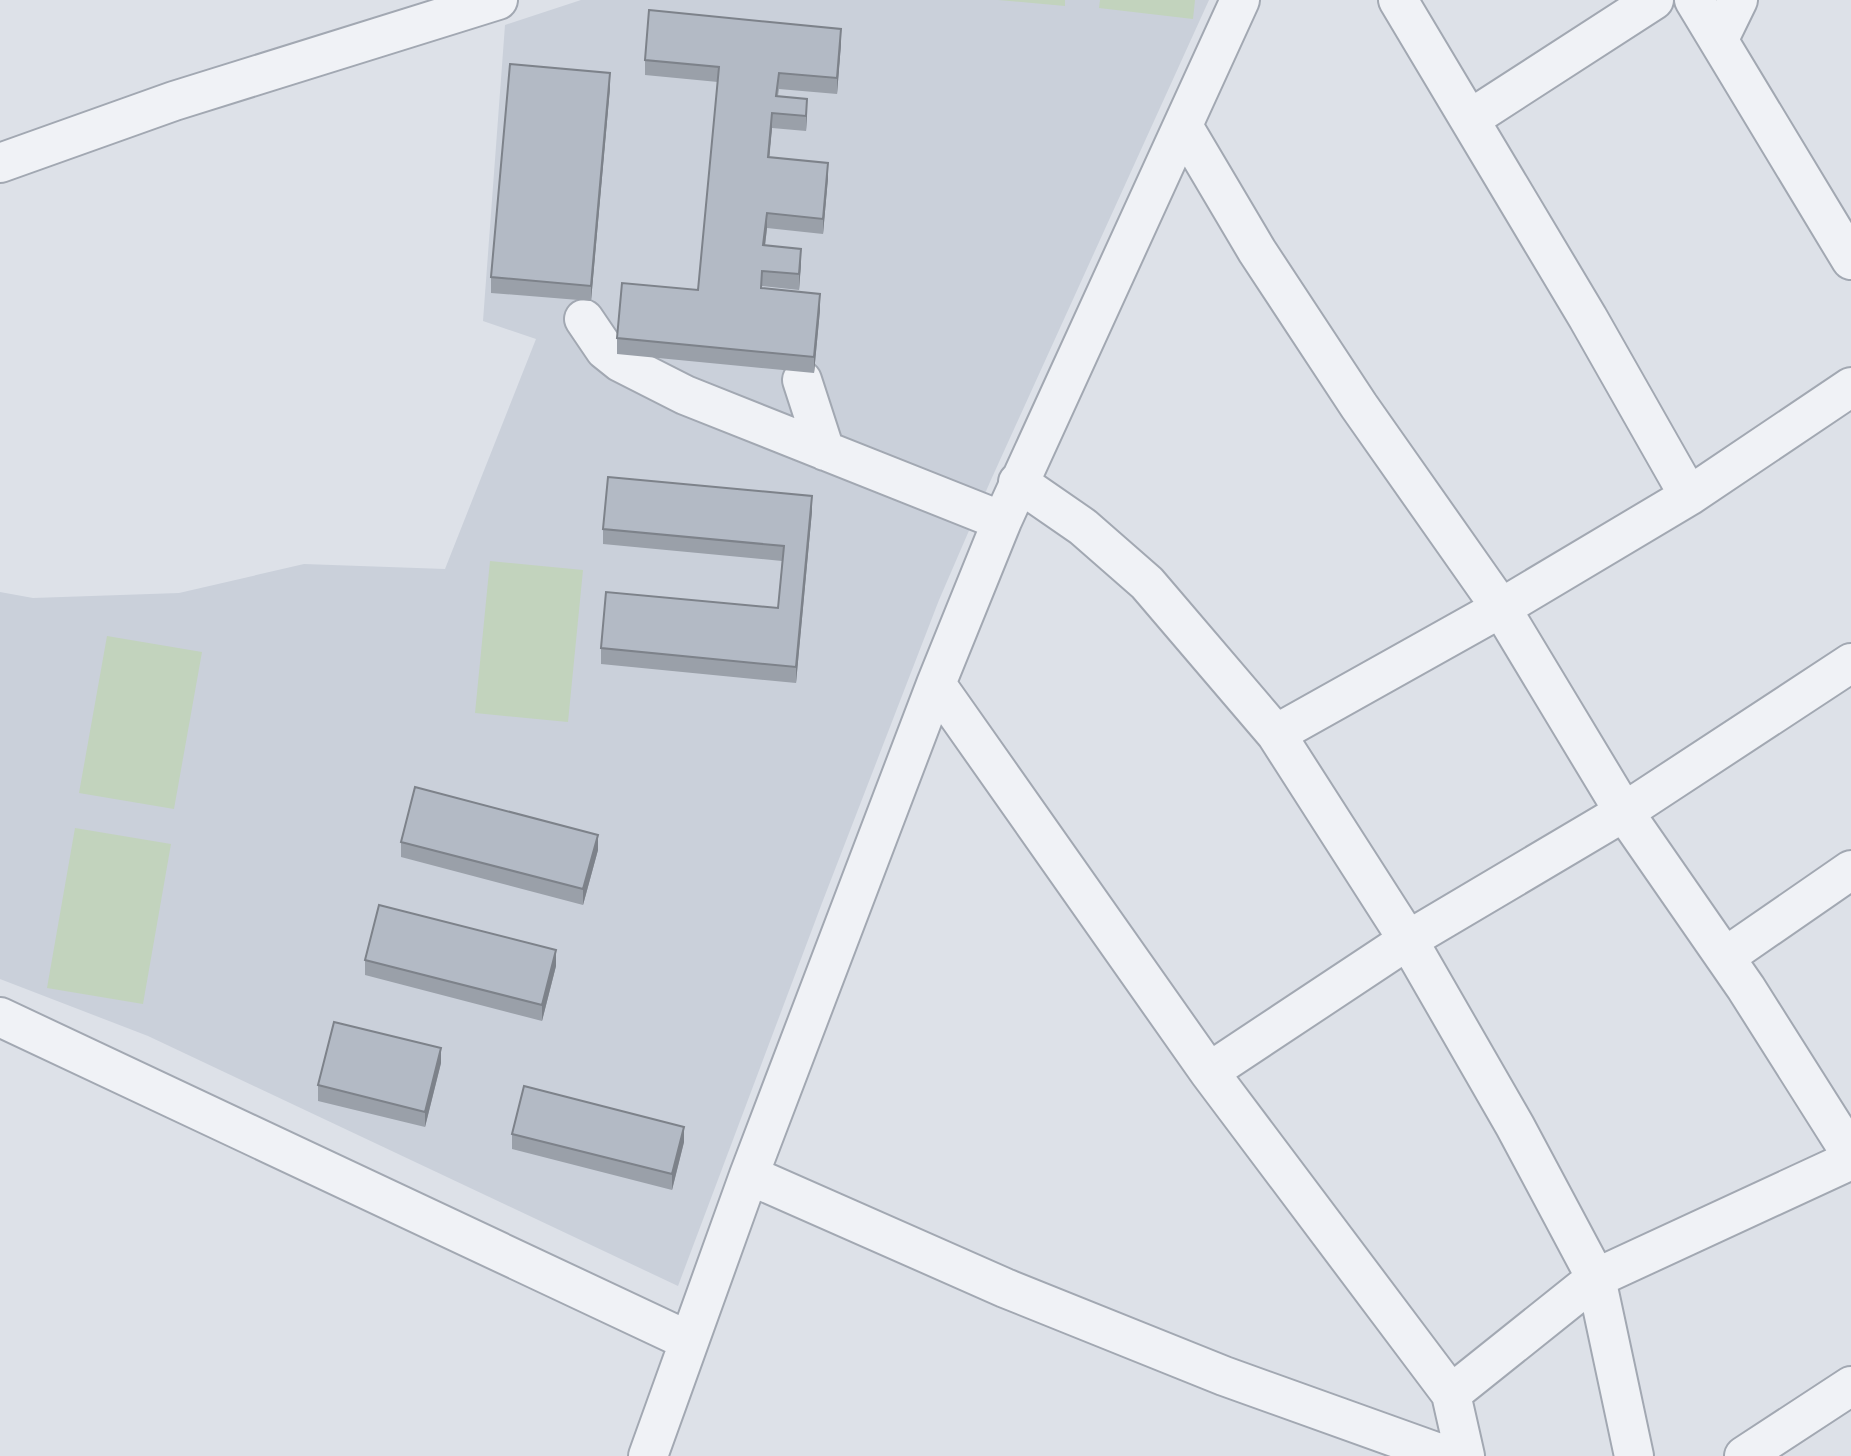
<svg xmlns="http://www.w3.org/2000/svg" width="1851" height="1456" font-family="'Roboto Condensed',sans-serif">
<rect width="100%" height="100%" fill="#dde1e8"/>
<path fill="#cad0da" d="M581,0H1209L990,482L939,600L822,903L678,1286L148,1036L0,979V592L33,598L179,593L304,564L445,569L536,339L483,321L505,25Z"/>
<path fill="#c2d3bd" d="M998,0H1065V6Z
M1100,0H1195L1193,19L1099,8Z
M490,561L583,570L568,722L475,713Z
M107,636L202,652L174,809L79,793Z
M75,828L171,844L143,1004L47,988Z"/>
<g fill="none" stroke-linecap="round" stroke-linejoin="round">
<g stroke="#a2a8b2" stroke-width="42">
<path id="minor" d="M1398,0L1588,318L1689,496
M1694,0L1851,260
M1719,39L1738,0
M1470,119L1654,0
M1183,126L1257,251L1359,406L1501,608L1624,812L1746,988L1851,1154
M0,163L174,101L498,0
M584,319L605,350L620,362L685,395L1002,521
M802,380L825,451
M1018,482L1083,527L1147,583L1276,734L1408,940L1515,1126L1596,1278L1634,1456
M936,684L1209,1072L1451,1394L1465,1456
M1276,734L1501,608L1689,496L1851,387
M1725,957L1851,870
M0,1017L689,1341
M1209,1072L1408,940L1624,812L1851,663
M749,1175L1005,1288L1224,1376L1447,1456
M1451,1394L1596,1278L1851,1160
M648,1456L749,1175L936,684L1002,521L1240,0
M1744,1456L1851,1386"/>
</g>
<use href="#minor" stroke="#f0f2f6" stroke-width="38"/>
</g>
<path fill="#9aa0a9" d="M841,44L837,94L779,89L778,96L807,115L806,131L772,128L769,157L828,178L823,234L767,228L765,246L801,264L799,290L762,286V288L820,310L814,373L617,354V338L698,290L718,82L645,75V60Z
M610,88L591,301L491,293V277Z
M812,511L796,683L601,664V648L778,608L782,561L603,544V529Z
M401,842L598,850L583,905L401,857Z
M365,960L556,966L542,1021L365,975Z
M441,1063L425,1127L318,1101V1085Z
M512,1134L684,1142L672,1190L512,1149Z"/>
<path fill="#7d828a" d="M841,29V44L837,94V78Z
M610,73V88L591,301V286Z
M807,99V115L806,131V116Z
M772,113V128L768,172V157Z
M828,163V178L823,234V219Z
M767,213V228L763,261V245Z
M801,249V264L799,290V274Z
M820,294V310L814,373V357Z
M812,496V511L796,683V667Z
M598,835V850L583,905V889Z
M556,950V966L542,1021V1005Z
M441,1048V1063L425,1127V1112Z
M684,1127V1142L672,1190V1174Z"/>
<path fill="#b3bac5" stroke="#7d828a" stroke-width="2" d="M649,10L841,29L837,78L779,73L776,96L807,99L806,116L772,113L768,157L828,163L823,219L767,213L763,245L801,249L799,274L762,271L761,288L820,294L814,357L617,338L622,283L698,290L719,67L645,60Z
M510,64L610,73L591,286L491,277Z
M608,477L812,496L796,667L601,648L606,592L778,608L784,546L603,529Z
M415,787L598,835L583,889L401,842Z
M379,905L556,950L542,1005L365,960Z
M334,1022L441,1048L425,1112L318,1085Z
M524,1086L684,1127L672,1174L512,1134Z"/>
</svg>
